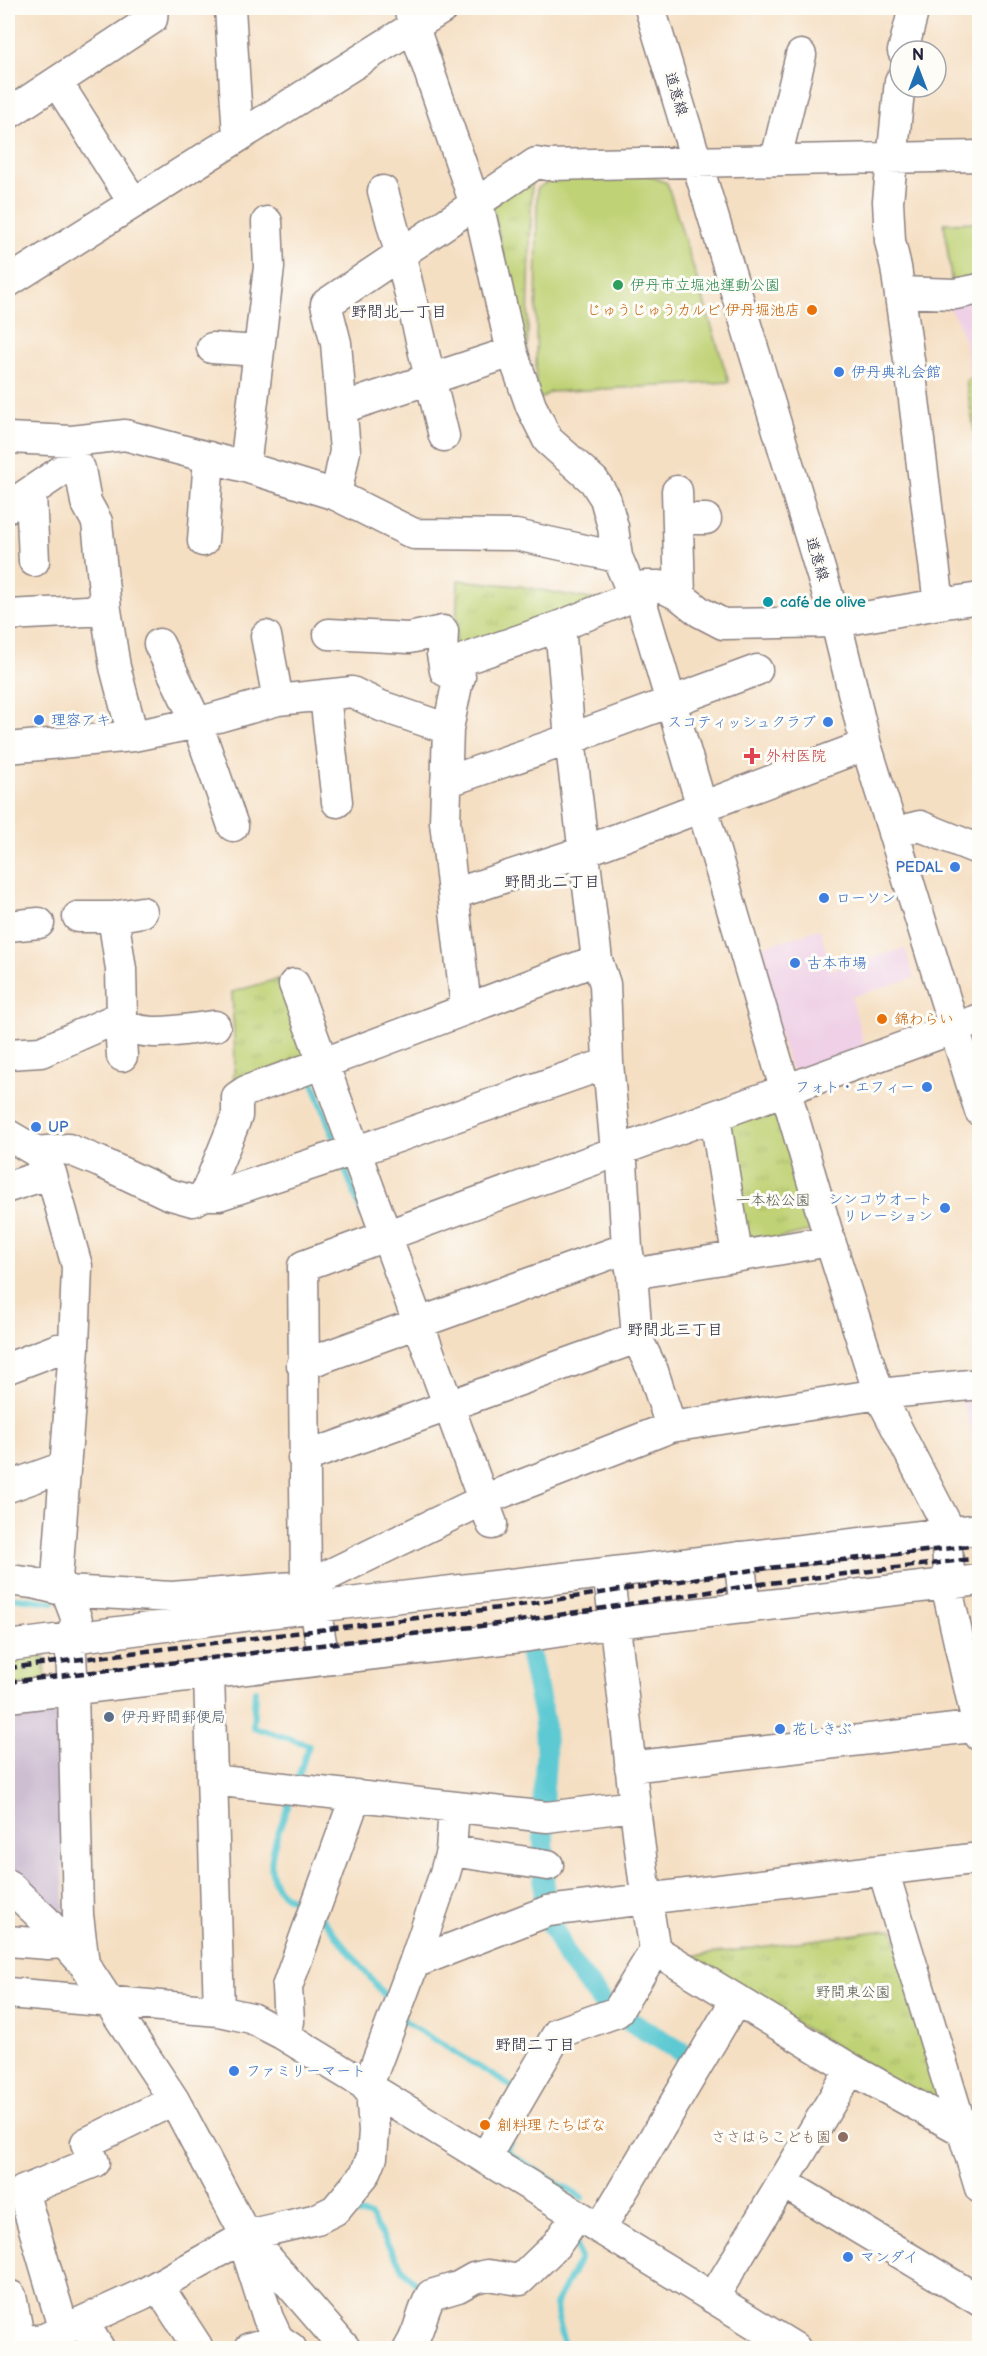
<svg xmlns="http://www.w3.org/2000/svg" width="987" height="2356" font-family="'Balsamiq Sans','Klee One',sans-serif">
<defs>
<pattern id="grass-tufts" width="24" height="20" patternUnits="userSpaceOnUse" patternTransform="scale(1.5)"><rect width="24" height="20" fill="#bfd275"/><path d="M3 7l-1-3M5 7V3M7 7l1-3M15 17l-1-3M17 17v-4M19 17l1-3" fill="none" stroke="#a4b466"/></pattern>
</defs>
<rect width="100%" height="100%" fill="#fdfcf7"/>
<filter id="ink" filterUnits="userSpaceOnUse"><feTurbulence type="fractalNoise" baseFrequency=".0167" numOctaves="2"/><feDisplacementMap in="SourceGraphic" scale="12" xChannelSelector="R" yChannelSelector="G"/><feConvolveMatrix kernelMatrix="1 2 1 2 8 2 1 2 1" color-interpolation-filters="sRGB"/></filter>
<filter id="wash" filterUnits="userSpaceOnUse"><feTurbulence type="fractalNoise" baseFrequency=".008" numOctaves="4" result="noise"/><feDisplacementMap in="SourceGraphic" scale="24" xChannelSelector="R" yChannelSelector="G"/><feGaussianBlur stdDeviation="1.35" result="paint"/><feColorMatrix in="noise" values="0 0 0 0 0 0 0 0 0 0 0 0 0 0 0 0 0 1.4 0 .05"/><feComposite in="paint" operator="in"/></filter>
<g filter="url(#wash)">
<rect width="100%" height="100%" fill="#f5dfc3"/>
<path fill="#efd0e6" d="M979,222V377L970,378L965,342L957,320L943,301L951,287L944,223Z
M820,929L831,970L905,948L914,978L851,997L865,1048L798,1072L790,1068L754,949Z
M979,1393V1453L960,1396Z"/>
<path fill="#cdbed2" d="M54,1712L60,1717L59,1739L65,1924L8,1872V1718Z"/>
<path fill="url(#grass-tufts)" stroke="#707a58" stroke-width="1.5" d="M532,175L527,361L491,200Z
M979,378H980L979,458L966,382L968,379Z
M458,580L519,586L601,601L455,653Z
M278,979L305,1051L303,1058L233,1083L235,1060L232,992Z
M781,1104L821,1228L746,1246L727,1123Z
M44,1652L45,1682L8,1687V1656Z
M893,1929L949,2115L686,1957Z"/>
<path fill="#bfd275" stroke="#707a58" stroke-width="1.5" d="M645,174L667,183L729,382L550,392L541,399L536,391L537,189L555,177Z
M979,222V281L952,285L944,223Z"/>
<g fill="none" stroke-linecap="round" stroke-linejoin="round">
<path stroke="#5dc9d3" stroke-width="6" d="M311,1077L337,1146
M342,1161L363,1216
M8,1597L53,1602
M255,1691L253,1727L309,1745L297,1780
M291,1798C283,1823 261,1862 277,1887C282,1896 298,1903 307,1908
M321,1917L390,2002
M402,2017L407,2023L515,2089
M510,2143L507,2148L508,2153L582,2198
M348,2212L370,2216L403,2269L424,2293
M427,2331L436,2348
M565,2348L555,2305L580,2259L575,2241"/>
<path stroke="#5dc9d3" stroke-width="21" d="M528,1644L544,1719L546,1755L543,1794L544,1901L550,1921L568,1959L607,2008L692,2058L681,2075"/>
</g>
</g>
<g filter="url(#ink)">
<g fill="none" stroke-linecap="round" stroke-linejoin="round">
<g stroke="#8c807f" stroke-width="33">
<path id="minor" d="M230,8L238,136
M409,8L418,39L475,204L481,217L512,352L531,406L548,440L594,481L605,498L613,527L617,557L633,594L642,604L830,1241L879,1394L951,1533C941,1550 954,1565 946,1584L980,1736
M650,8L836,622L866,745L980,1111
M903,51L914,8
M57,82L133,202
M8,114L152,19L153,8
M776,159L801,55
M383,191L400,253L444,436
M8,282L443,8
M900,292L955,294L980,289
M212,348L259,351
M342,408L512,352
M8,438L72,441L125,435L245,467L336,495L414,534L516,535L617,557
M73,463L80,469L86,502L97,522L106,610L115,667L133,736
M245,467L269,267L267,222
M677,491L680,596
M31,493L34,561
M336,495L345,451L336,343L326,304L536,163L548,165L980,156
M8,507L73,463L72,444
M678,519H706
M203,541L209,457
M939,604L980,598
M8,615L106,610
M560,626L570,739L597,960L605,984L608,1063L616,1152L622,1162L627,1248L632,1274L637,1338L653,1371L671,1427
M329,634L409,638L443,631L442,654L445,671L460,677
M266,636L278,700
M159,644L197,723L233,826
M325,696L337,802
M8,748L133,736L197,723L278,700L352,692L381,706L448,729
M446,782L570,739L757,670
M893,833L920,826L980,850
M454,894L585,851L866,745
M78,917H113
M8,926L39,923
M294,984L492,1524
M466,1008L445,822L448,729L462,660L560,626L622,601L645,586H660L680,596L700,612L723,624L836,622L939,604L910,367L896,267L890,241L888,201L900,81
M117,1019C138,1041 186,1029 215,1026
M120,1023L122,1056
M8,1054L41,1052L122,1016L121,969L113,917L142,912
M715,1117L737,1255
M8,1135L37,1152L51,1173L77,1266L74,1347L57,1579L66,1591L77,1620L70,1639L73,1689L78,1915L84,1964
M37,1152L68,1149L100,1162L168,1194L193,1201L205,1195L237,1116V1097L246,1091C364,1050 480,1003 597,960
M8,1187L51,1173
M205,1195H219L354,1150L369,1147L608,1063
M632,1274L830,1241
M302,1365L627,1248
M8,1368L58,1349L74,1347
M303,1458L637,1338
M8,1487L64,1467
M739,1557L745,1608
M608,1573C626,1698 633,1825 655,1950L851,2069L963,2131
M8,1580L33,1583L66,1591L172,1597L306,1586L483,1500L671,1427L879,1394L980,1384
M8,1646L315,1607L980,1529
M324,1660L315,1607L306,1586L303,1266L980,1019
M209,1674L219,2011
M8,1697L529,1636L616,1623L980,1580
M630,1767L980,1726
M212,1780L547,1817L634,1806
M451,1851L548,1865
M883,1870L980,2188
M8,1885L45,1920L84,1964L174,2100L243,2230L345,2348
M8,1941L48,1944L65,1943
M414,1963L548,1911L980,1858
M8,1993L219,2011L251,2018L282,2034L795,2348
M282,2034L289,2022L287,1987L356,1795
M367,2088L414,1963L445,1873L451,1851L454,1807
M485,2158L558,2033L617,2012L655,1950
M782,2182L980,2301
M600,2229L736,2000
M248,2235V2255L268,2318L278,2339L291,2348
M158,2286L197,2346L194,2348
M11,2296L20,2342
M713,2298L851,2069
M83,2322L99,2348
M64,2331L23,2191L94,2162L86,2143L174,2100
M8,2348L20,2342L44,2339L143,2294L248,2235L317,2219L335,2210L365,2174L372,2157L374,2131L372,2104L377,2094
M250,2348L278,2339
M409,2348C420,2332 421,2313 431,2295L458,2287L474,2278L488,2275L520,2280L557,2244L577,2215"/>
</g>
<use href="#minor" stroke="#fff" stroke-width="30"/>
<path stroke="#22223b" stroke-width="4.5" stroke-dasharray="9 4.5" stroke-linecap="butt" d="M8,1668L507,1607L760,1569L980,1545
M8,1682L506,1623L761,1584L980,1558"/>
</g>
</g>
<circle fill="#2e9e5b" stroke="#fdfcf7" stroke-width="2" cx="618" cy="285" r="6"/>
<g fill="#e8710a" stroke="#fdfcf7" stroke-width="2">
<circle cx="812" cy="310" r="6"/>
<circle cx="882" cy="1019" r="6"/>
<circle cx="485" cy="2125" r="6"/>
</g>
<g fill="#3f7fe0" stroke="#fdfcf7" stroke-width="2">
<circle cx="839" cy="372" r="6"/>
<circle cx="39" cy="720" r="6"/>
<circle cx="828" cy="722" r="6"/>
<circle cx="955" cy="867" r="6"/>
<circle cx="824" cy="898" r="6"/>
<circle cx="795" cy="963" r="6"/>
<circle cx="927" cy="1087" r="6"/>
<circle cx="36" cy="1127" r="6"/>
<circle cx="945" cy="1208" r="6"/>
<circle cx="780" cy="1729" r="6"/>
<circle cx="234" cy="2071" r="6"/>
<circle cx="848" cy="2257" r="6"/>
</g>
<circle fill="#0f9aa8" stroke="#fdfcf7" stroke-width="2" cx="768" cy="602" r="6"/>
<path fill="#e0444e" stroke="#fdfcf7" stroke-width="2" d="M749 747h6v6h6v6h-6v6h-6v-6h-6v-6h6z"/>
<circle fill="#5c6f8a" stroke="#fdfcf7" stroke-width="2" cx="109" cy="1717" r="6"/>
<circle fill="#8d6e63" stroke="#fdfcf7" stroke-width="2" cx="843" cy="2137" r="6"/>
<g text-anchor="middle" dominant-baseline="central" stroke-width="6" stroke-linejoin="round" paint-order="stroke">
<g font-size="15" fill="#22223b" stroke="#fdfcf7">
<text transform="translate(676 94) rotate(73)">道意線</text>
<text transform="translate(817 559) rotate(73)">道意線</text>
</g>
<g font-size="15" fill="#27864d" stroke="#fdfcf7" text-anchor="start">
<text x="630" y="285">伊丹市立堀池運動公園</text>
</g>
<g font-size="15" fill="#c56008" stroke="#fdfcf7" text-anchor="start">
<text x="800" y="310" text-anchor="end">じゅうじゅうカルビ 伊丹堀池店</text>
<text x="894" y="1019">錦わらい</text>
<text x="497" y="2125">創料理 たちばな</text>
</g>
<g font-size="15" fill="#366cbe" stroke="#fdfcf7" text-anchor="start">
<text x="851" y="372">伊丹典礼会館</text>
<text x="51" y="720">理容アキ</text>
<text x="816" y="722" text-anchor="end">スコティッシュクラブ</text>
<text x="943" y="867" text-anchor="end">PEDAL</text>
<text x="836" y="898">ローソン</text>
<text x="807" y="963">古本市場</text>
<text x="915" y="1087" text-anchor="end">フォト・エフィー</text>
<text x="48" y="1127">UP</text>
<text x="933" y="1199" text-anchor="end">シンコウオート<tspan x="933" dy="17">リレーション</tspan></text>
<text x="792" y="1729">花しきぶ</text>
<text x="246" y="2071">ファミリーマート</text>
<text x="860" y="2257">マンダイ</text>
</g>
<g font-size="15" fill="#0d838f" stroke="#fdfcf7" text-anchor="start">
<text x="780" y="602">café de olive</text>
</g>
<g font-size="15" fill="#be3a42" stroke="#fdfcf7" text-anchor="start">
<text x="766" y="756">外村医院</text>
</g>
<g font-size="15" fill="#51574c" stroke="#fdfcf7">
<text x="773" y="1200">一本松公園</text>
<text x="853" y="1992">野間東公園</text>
</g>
<g font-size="15" fill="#4e5e75" stroke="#fdfcf7" text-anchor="start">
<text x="121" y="1717">伊丹野間郵便局</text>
</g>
<g font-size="15" fill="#785e54" stroke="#fdfcf7" text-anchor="end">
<text x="831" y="2137">ささはらこども園</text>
</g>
<g font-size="16" fill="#22223b" stroke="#fdfcf7">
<text x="399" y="312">野間北一丁目</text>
<text x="552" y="882">野間北二丁目</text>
<text x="675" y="1330">野間北三丁目</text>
<text x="535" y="2045">野間二丁目</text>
</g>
</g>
<rect width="987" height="2356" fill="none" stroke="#fdfcf7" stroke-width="30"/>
<g transform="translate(918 69)"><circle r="28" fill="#fdfcf7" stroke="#a5a5ac" stroke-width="1.5"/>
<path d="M0-4.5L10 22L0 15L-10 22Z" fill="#1f6fb2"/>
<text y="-9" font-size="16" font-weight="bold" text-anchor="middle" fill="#22223b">N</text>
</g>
</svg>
